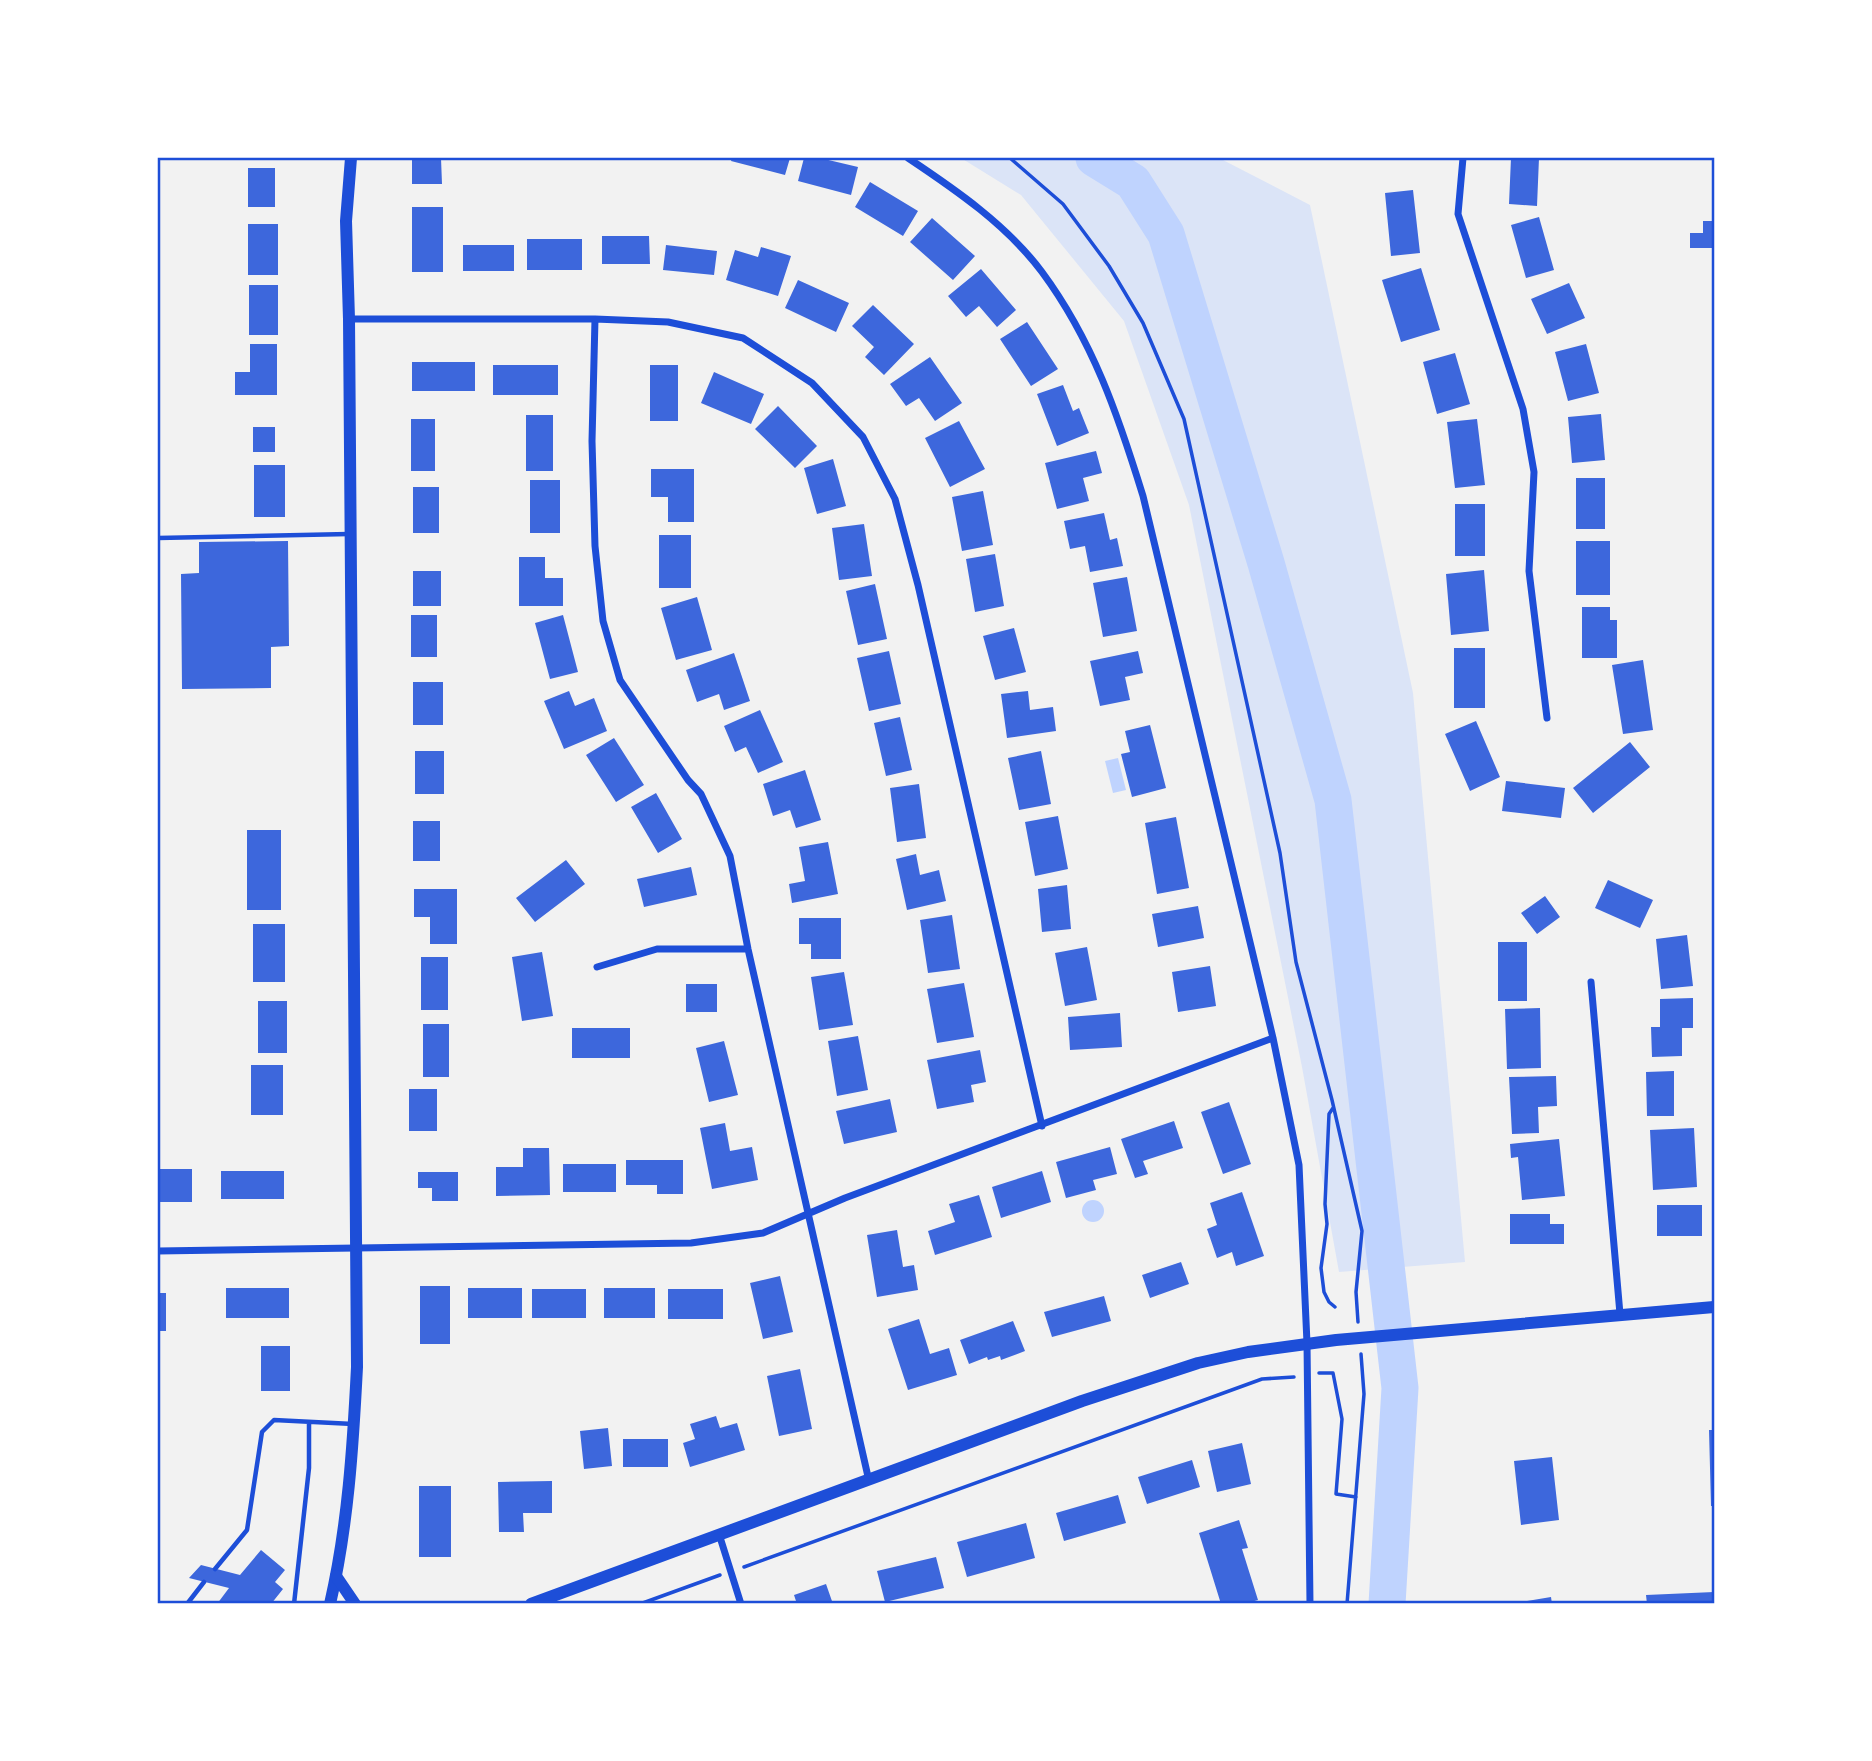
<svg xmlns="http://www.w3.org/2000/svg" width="1872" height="1761" font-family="'Open Sans',sans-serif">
<rect width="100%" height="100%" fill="#f2f2f2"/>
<path fill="#dbe4f7" d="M961,158H1219L1310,205L1413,693L1465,1262L1339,1272L1302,1067L1189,505L1124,321L1021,195Z"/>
<path fill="#bfd3fe" d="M1118,758L1126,790L1113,793L1105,761Z
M1082 1211a11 11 0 1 1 22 0a11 11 0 1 1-22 0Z"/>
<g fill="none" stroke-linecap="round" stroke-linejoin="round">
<path stroke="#bfd3fe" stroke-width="37" d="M1094,158L1133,182L1166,234L1266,563L1333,800L1400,1388L1387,1604"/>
</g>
<path fill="#3d67dc" d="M412,158H441L442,184H412Z
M732,158H790L785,175L731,161Z
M804,158H820L858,167L851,195L798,181Z
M1511,158H1539L1537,206L1509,204Z
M1684,158H1714V160H1684Z
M248,168H275V207H248Z
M870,182L918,211L903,236L855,207Z
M1413,190L1420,253L1391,256L1385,193Z
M412,207H443V272H412Z
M1539,217L1554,270L1526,278L1511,225Z
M932,218L975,256L953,280L910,242Z
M1703,221H1714V248H1690V233H1703Z
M248,224H278V275H248Z
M602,236H649L650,264H602Z
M527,239H582V270H527Z
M463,245H514V271H463Z
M666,245L717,251L714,275L663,270Z
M761,247L791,256L778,296L726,280L735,250L758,257Z
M1421,268L1440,330L1401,342L1382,280Z
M981,269L1016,310L997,327L979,306L966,317L948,296Z
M798,280L849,303L836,332L785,308Z
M1569,283L1585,318L1547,334L1531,299Z
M249,285H278V335H249Z
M873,305L914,344L884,375L865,357L874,347L852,326Z
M1027,322L1058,369L1031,386L1000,339Z
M250,344H277V395H235V372H250Z
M1586,344L1599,393L1568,401L1555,352Z
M1455,353L1470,404L1437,414L1423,362Z
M930,357L962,403L935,421L919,398L906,406L890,384Z
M412,362H475V391H412Z
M493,365H558V395H493Z
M650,365H678V421H650Z
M714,372L764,394L751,424L701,403Z
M1063,385L1073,411L1079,408L1089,433L1057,446L1037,394Z
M778,406L817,446L795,468L755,429Z
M1601,414L1605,460L1572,463L1568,417Z
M526,415H553V471H526Z
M411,419H435V471H411Z
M1477,419L1485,485L1455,488L1447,422Z
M959,421L985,469L950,487L925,438Z
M253,427H275V452H253Z
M1096,451L1102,473L1083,478L1089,501L1057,509L1045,463Z
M833,459L846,506L817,514L804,468Z
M254,465H285V517H254Z
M651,469H694V522H668V497H651Z
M1576,478H1605V529H1576Z
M530,480H560V533H530Z
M413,487H439V533H413Z
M983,491L993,545L962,551L952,497Z
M1455,504H1485V556H1455Z
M1104,513L1110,540L1117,538L1123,566L1090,572L1085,546L1070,549L1064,521Z
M864,524L872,576L839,580L832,528Z
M659,535H691V588H659Z
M288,541L289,646L271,647V688L182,689L181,574L199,573V542Z
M1576,541H1610V595H1576Z
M995,554L1004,606L975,612L966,559Z
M519,557H545V578H563V606H519Z
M1484,570L1489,631L1451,635L1446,574Z
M413,571H441V606H413Z
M1127,577L1137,631L1103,637L1093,583Z
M875,584L887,639L858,645L846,591Z
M697,597L712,650L676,660L661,608Z
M1582,607H1610V620H1617V658H1582Z
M411,615H437V657H411Z
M563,615L578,672L550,679L535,623Z
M1014,628L1026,672L995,680L983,636Z
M1454,648H1485V708H1454Z
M889,651L901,704L869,711L857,658Z
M1138,651L1143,673L1125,677L1130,700L1100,706L1090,661Z
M734,653L750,701L724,710L719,694L697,702L686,670Z
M1643,660L1653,730L1623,734L1612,665Z
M413,682H443V725H413Z
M569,691L575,706L594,698L607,731L564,749L544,701Z
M1028,691L1030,710L1053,707L1056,731L1007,738L1001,694Z
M760,710L783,762L758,773L746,747L735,752L724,726Z
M900,717L912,770L886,776L874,723Z
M1476,721L1500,777L1470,791L1445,734Z
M1150,725L1166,788L1132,797L1121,754L1130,752L1125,731Z
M614,738L644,785L616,802L586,755Z
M1630,742L1650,767L1593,813L1573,788Z
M415,751H444V794H415Z
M1041,751L1051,804L1019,810L1008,758Z
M805,770L821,820L796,828L790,810L773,816L763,784Z
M1506,781L1565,788L1561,818L1502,811Z
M919,784L926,838L897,842L890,788Z
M656,793L682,839L658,853L631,807Z
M1058,816L1068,869L1035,876L1025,822Z
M1176,817L1189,888L1157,894L1145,823Z
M413,821H440V861H413Z
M247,830H281V910H247Z
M828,842L838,894L792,903L789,884L805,881L799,847Z
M916,854L920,875L939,870L946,901L907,910L896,859Z
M566,860L585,884L535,922L516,898Z
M691,867L697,895L644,907L637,879Z
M1608,880L1653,900L1640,928L1595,908Z
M1067,885L1071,929L1042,932L1038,889Z
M414,889H457V944H430V917H414Z
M1545,896L1560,917L1537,934L1521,913Z
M1198,906L1204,938L1158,947L1152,914Z
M952,915L960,969L928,973L920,920Z
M799,918H841V959H811V944H799Z
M253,924H285V982H253Z
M1687,935L1693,986L1661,989L1656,939Z
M1498,942H1527V1001H1498Z
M1087,947L1097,1000L1065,1006L1055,953Z
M542,952L553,1016L522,1021L512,957Z
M421,957H448V1010H421Z
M1210,966L1216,1006L1178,1012L1172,972Z
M844,972L853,1025L819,1030L811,977Z
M964,983L974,1037L937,1043L927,989Z
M686,984H717V1012H686Z
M1693,998V1028H1682V1056L1652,1057L1651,1027H1660V999Z
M258,1001H287V1053H258Z
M1540,1008L1541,1068L1507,1069L1505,1009Z
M1120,1013L1122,1047L1070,1050L1068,1017Z
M423,1024H449V1077H423Z
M572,1028H630V1058H572Z
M858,1036L868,1090L837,1096L828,1041Z
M724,1041L738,1095L709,1102L696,1048Z
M980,1050L986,1082L971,1085L974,1102L937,1109L927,1060Z
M251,1065H283V1115H251Z
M1674,1071V1116H1647L1646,1072Z
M1556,1076L1557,1106L1538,1107L1539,1133L1512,1134L1509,1077Z
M409,1089H437V1131H409Z
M890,1099L897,1132L844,1144L836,1111Z
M1229,1102L1251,1164L1223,1174L1201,1112Z
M1174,1121L1183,1148L1143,1161L1148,1174L1135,1178L1121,1139Z
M725,1123L730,1151L752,1147L758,1180L712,1189L700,1128Z
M1694,1128L1697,1187L1653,1190L1650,1130Z
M1559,1139L1565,1196L1522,1200L1518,1157L1511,1158L1510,1144Z
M1110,1147L1117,1174L1093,1180L1096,1190L1066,1198L1056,1162Z
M523,1148H549L550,1195L496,1196V1167H523Z
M626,1160H683V1194H657V1185H626Z
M563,1164H616V1192H563Z
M158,1169H192V1202H158Z
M221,1171H284V1199H221Z
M1042,1171L1051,1202L1001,1218L992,1187Z
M418,1172H458V1201H432V1188H418Z
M1242,1192L1264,1256L1236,1266L1232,1252L1217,1258L1207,1229L1217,1225L1210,1203Z
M979,1195L992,1237L935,1255L928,1231L955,1222L949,1204Z
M1657,1205H1702V1236H1657Z
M1510,1214H1550V1224H1564V1244H1510Z
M897,1230L903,1267L914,1265L918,1290L877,1297L867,1235Z
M1181,1262L1189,1284L1150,1298L1142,1275Z
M780,1276L793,1332L763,1339L750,1283Z
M420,1286H450V1344H420Z
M226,1288H289V1318H226Z
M468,1288H522V1318H468Z
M604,1288H655V1318H604Z
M532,1289H586V1318H532Z
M668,1289H723V1319H668Z
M158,1293H166V1331H158Z
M1104,1296L1111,1321L1052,1337L1044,1312Z
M919,1319L930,1354L949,1348L957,1375L908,1390L888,1329Z
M1013,1321L1025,1351L1001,1360L1000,1356L988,1360L987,1357L969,1364L960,1340Z
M261,1346H290V1391H261Z
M800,1369L812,1429L779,1436L767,1376Z
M716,1416L720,1428L737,1423L745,1450L690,1467L683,1443L695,1439L690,1424Z
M608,1428L612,1466L584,1469L580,1431Z
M1709,1430H1714V1506H1711Z
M623,1439H668V1467H623Z
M1242,1443L1251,1484L1217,1492L1208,1451Z
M1552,1457L1559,1520L1521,1525L1514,1461Z
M1192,1460L1200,1487L1147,1504L1138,1477Z
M552,1481V1513H523L524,1532H499L498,1482Z
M419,1486H451V1557H419Z
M1118,1495L1126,1523L1064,1541L1056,1513Z
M1239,1520L1248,1548L1242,1549L1258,1600L1244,1604H1221L1199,1533Z
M1026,1523L1035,1558L967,1577L957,1542Z
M261,1550L285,1570L275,1582L283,1589L271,1604H217L229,1588L189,1578L201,1565L240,1575Z
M936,1557L944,1588L885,1602L877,1571Z
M826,1584L833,1604H797L794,1595Z
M1714,1592V1604H1647L1646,1595Z
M1551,1597L1552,1604H1521V1602Z"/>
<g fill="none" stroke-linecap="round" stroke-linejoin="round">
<path stroke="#1d4ed8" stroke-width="3.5" d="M1010,158L1063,204L1109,266L1143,323L1184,419L1280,853L1296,962L1332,1100L1362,1231L1356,1292L1358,1322
M1333,1108L1329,1114L1325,1204L1327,1224L1321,1268L1324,1292L1329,1302L1335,1307
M1319,1373H1333L1342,1419L1336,1494L1356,1497
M744,1567L1262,1379L1294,1377
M640,1604L720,1575
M1347,1604L1364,1394L1361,1354"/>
<path stroke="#1d4ed8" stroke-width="4.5" d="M158,538L349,534
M215,1569L247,1530L262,1432L274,1420L353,1424
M187,1604L204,1582
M294,1604L309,1468V1422"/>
<path stroke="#1d4ed8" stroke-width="7" d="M908,158C956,190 1007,225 1042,272C1093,341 1118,415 1143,496L1273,1038L1299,1165L1307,1343L1310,1604
M1463,158L1458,214L1523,409L1534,472L1529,571L1547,718
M349,319H595L668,322L743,338L812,383L863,437L895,499L918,585L1042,1126
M595,319L592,441L595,546L603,621L620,680L688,780L701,794L730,856L748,949L869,1481
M597,967L657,949H748
M1591,982L1620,1314
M158,1251L691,1243L763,1233L845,1198L1273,1038
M719,1534L741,1604"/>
<path stroke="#1d4ed8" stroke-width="12" d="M330,1604C348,1526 353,1446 357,1367L349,319L346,221L351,158"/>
<path stroke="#1d4ed8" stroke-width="12" d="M336,1576L355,1604
M531,1604L1082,1401L1198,1363L1248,1352L1336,1340L1714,1307"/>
</g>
<rect width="1872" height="1761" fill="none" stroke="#ffffff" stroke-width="318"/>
<rect x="159" y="159" width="1554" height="1443" fill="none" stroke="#1d4ed8" stroke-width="2.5"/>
</svg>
